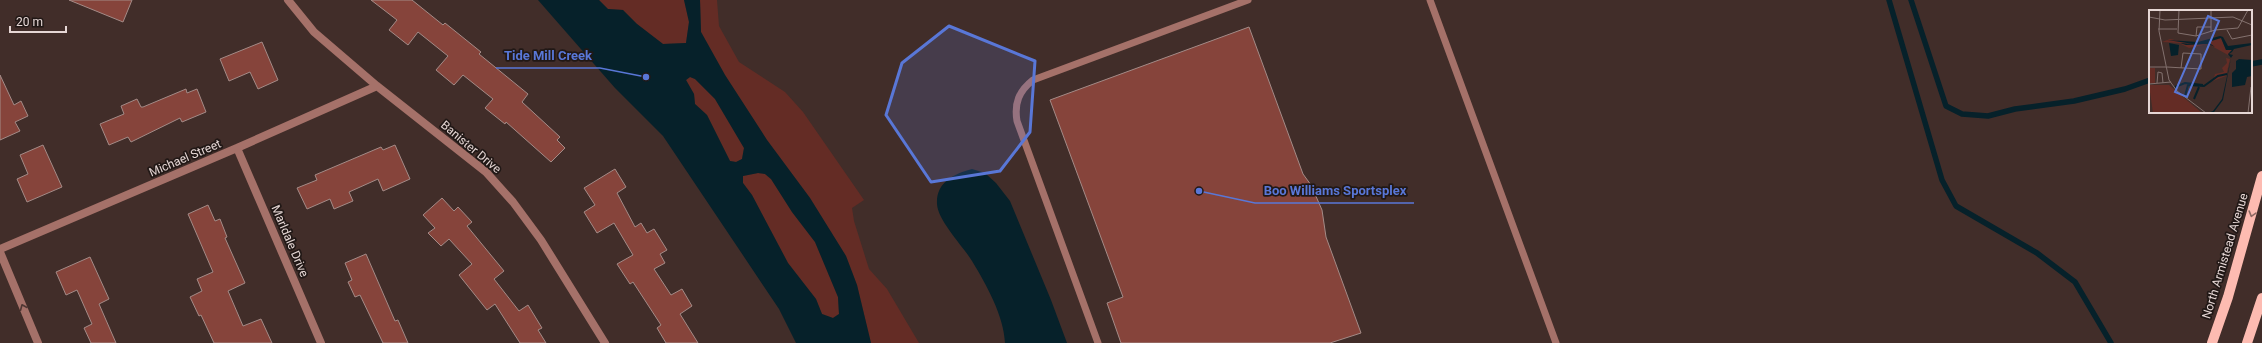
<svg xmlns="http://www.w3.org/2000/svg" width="2262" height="343" font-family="Roboto,sans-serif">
	<rect width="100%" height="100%" fill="#412d29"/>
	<path fill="#642c25" d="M599 0H684L689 22 686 43 663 44 637 24 623 10 608 9Z
		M700 0H717L719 26 739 62 785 92 803 112 864 200 852 208 854 221 869 269 887 289 919 343H871L857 285 846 256 810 198 767 140 725 75 701 32Z
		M690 77 695 79 715 99 744 148 742 159 736 162 730 161 707 115 695 104 694 94 686 80Z
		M758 173 765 174 771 179 792 212 815 242 838 297 839 314 833 318 822 314 816 299 788 263 752 195 743 183V176Z"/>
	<path fill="#06212a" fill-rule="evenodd" d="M538 0H599L608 9 623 10 637 24 663 44 686 43 689 22 684 0H700L701 32 725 75 767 140 810 198 846 256 857 285 871 343H796L779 309 663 136 615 88ZM690 77 695 79 715 99 744 148 742 159 736 162 730 161 707 115 695 104 694 94 686 80ZM758 173 765 174 771 179 792 212 815 242 838 297 839 314 833 318 822 314 816 299 788 263 752 195 743 183V176Z
		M972 169 985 173 996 183 1010 201 1051 300 1067 343H1005C1004 316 986 284 972 261 963 246 938 221 937 204 936 182 954 174 972 169Z"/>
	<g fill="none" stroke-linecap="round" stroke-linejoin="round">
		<path stroke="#06212a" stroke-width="5.5" d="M1889 0 1942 180 1956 206 2037 253 2075 282 2111 343
			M1911 0 1946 106 1962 114 1988 116 2015 109 2074 101 2125 89 2150 80
			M2251 64 2262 62"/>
	</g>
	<path fill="#86443b" stroke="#a48b87" d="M69 0H132L123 22Z
		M371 0H412L443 25 445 23 481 52 479 54 528 94 522 102 560 137 557 140 565 148 551 162 506 122 505 124 485 108 493 99 463 75 454 85 436 70 448 56 418 32 408 45 389 30 397 20Z
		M1249 27 1303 174 1311 185 1322 210 1326 237 1361 333 1330 343H1121L1107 303 1123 297 1050 100Z
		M262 42 278 80 258 89 250 72 229 81 220 59Z
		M0 75 14 105 21 101 28 116 15 122 20 131 0 140Z
		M186 89 187 93 197 89 206 112 182 122 180 118 131 142 128 137 109 145 100 124 124 114 121 106 137 99 141 107H143Z
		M43 145 62 187 27 202 17 179 28 174 20 155Z
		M395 145 410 179 383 191 378 179 349 192 353 201 334 209 330 199 307 209 297 188 317 180 315 175 381 147 383 150Z
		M615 169 626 187 617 193 635 227 641 223 647 233 654 229 667 250 660 254 665 263 654 269 671 295 682 289 692 306 680 314 698 343H666L657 328 661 325 633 282 630 284 617 264 633 255 614 223 597 233 584 212 595 205 584 188Z
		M442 198 454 211 458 207 472 222 467 226 504 271 494 279 519 311 528 305 542 328 538 330 546 343H520L495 304 487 310 459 275 472 264 449 239 441 246 428 233 435 228 423 215Z
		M208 205 215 221 220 219 227 237 225 238 245 283 228 291 243 326 261 319 272 343H214L201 315 199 316 190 297 202 291 197 279 213 272 188 214Z
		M366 254 395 321 398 320 408 343H383L360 295 355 297 348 282 352 280 345 263Z
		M90 257 109 299 99 304 116 343H91L84 328 92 324 77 290 66 295 56 272Z"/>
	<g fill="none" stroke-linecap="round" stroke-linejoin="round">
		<path stroke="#a57169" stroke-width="7" d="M1430 0 1556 343
			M1098 343 1017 121C1014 103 1019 91 1033 80L1248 0"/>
		<path stroke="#a57169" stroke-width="8" d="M288 0 314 32 377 86 486 172 513 202 541 240 605 343
			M237 148 321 343
			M0 249 237 148 377 86
			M0 252 38 343"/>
		<path stroke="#fdbbb1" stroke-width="10" d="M2212 343 2228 297 2262 176
			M2247 343 2262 298"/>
	</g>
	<defs><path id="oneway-chevron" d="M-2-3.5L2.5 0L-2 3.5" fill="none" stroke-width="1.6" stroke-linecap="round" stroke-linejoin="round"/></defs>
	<use stroke="#8f6a64" href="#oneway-chevron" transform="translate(2252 214) rotate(106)"/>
	<use stroke="#4f3733" href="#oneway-chevron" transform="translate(23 307) rotate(-113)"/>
	<path fill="#5977d7" fill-opacity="0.2" stroke="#5977d7" stroke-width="3" stroke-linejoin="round" d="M949 26 1035 61 1030 132 1000 171 931 182 886 115 902 63Z"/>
	<g text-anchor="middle" stroke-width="3.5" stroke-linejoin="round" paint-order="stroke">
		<g font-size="12" fill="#e6d7d5" stroke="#211816">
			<text transform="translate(471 147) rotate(40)" y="4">Banister Drive</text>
			<text transform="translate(185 158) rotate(-23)" y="4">Michael Street</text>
			<text transform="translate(290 241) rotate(67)" y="4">Marldale Drive</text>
			<text transform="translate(2225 256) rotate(-73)" y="4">North Armistead Avenue</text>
		</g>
	</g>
	<g transform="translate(2149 10)">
		<rect width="103" height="103" fill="#412d29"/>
		<path d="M72 28 77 40 83 39 79 45 59 34 40 38 30 33 13 32 21 29 49 35ZM77 48 81 49 77 66 64 71 66 64 75 62 73 58 78 53ZM0 58H6V73H0ZM0 75H20L53 103H4Z" fill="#642c25"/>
		<path d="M71 26 74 27 79 36 103 33V35L85 39 83 42 80 44 84 45 86 42 82 48 74 90 65 102 58 103 64 101 73 89 82 48 79 44 83 40H77L72 28 59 32 66 37 59 34 37 35 31 33 45 34 18 30 49 32ZM20 33 30 35 29 45 22 46ZM90 49 103 50V66L98 67 96 75 83 77V63L87 59V51Z" fill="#06212a"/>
		<path fill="none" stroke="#06212a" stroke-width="2" d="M26 77 36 73 54 75M36 86 39 75 55 76 69 66 78 64M45 89 50 77"/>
		<path fill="none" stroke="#83716e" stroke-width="1" d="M11 0 10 21 20 70 28 81 57 103M30 0 29 23 47 26 66 20 89 18 99 0M62 0V22M0 7 16 10 84 7 103 15M9 19H28M78 20 83 29 103 25M47 26 48 17H62M0 57H17M18 57 52 59V44L34 43 32 58M8 73 9 62 13 63 14 73M0 74 22 72M99 103 102 77"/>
		<path fill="#5977d7" fill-opacity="0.15" stroke="#5977d7" stroke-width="2" d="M59 6 70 11 38 87 26 82Z"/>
		<rect width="103" height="103" fill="none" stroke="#e6d7d5" stroke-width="2"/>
	</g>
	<path fill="none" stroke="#5977d7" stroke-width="1.5" d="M646 77L600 68H496M1199 191L1255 203H1414"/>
	<g fill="#5977d7" stroke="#211816" stroke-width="1.5">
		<circle cx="646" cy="77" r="4"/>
		<circle cx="1199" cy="191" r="4"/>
	</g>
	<g font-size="13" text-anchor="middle" font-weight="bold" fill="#5977d7" stroke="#211816" stroke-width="3.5" stroke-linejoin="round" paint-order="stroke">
		<text x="548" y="60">Tide Mill Creek</text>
		<text x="1335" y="195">Boo Williams Sportsplex</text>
	</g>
	<path d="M10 26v6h56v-6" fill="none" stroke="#e6d7d5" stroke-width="2"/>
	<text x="16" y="26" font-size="12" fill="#e6d7d5" stroke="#211816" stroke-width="3" paint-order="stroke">20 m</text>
</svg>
